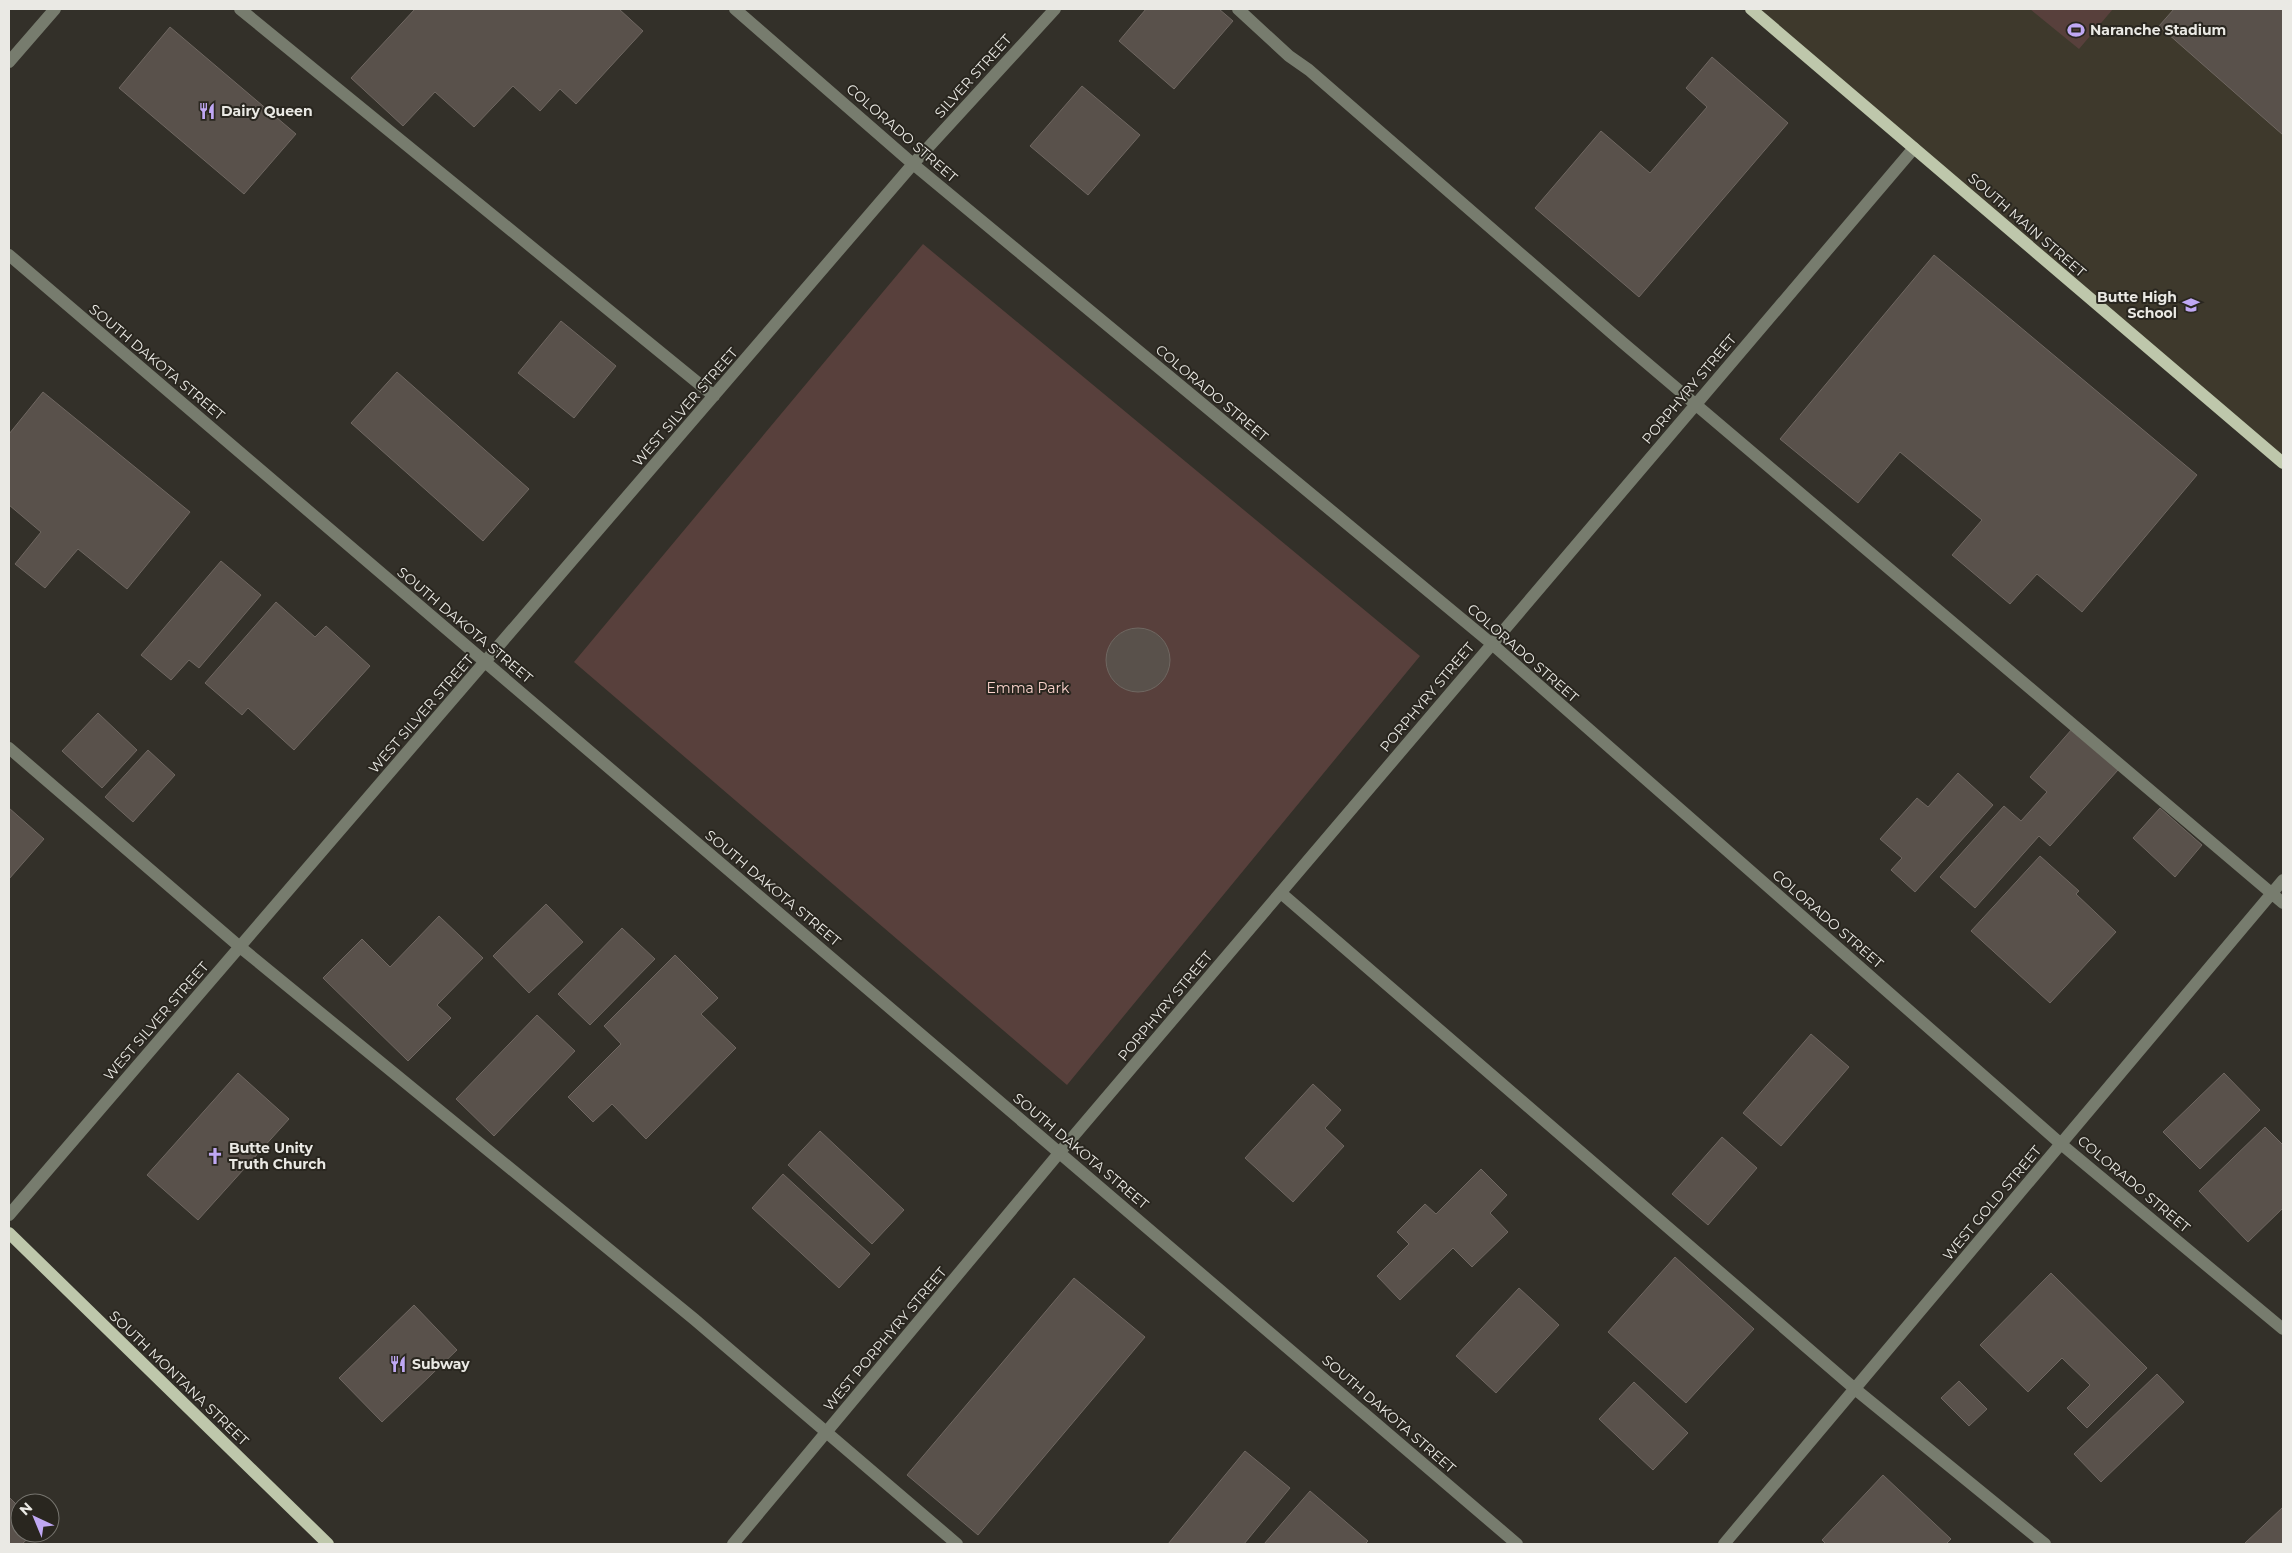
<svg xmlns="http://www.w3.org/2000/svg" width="2292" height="1553" font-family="Montserrat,sans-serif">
	<rect width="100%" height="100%" fill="#333029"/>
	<path fill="#3e392c" d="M1751 9H2283V463Z"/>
	<path fill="#58403c" d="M2030 9H2113L2079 49Z
		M923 244 1420 656 1067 1085 574 662Z"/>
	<path fill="#59514b" stroke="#6f6761" d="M415 9H619L643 31 576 104 560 89 540 111 513 86 474 127 435 92 403 126 351 78Z
		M1146 9H1219L1233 21 1174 89 1119 41Z
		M2174 9H2283V135L2159 26Z
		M170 27 296 134 244 194 119 88Z
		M1712 57 1788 123 1639 297 1535 208 1601 131 1650 173 1707 107 1686 88Z
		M1082 86 1140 135 1088 195 1030 146Z
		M1934 255 2197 475 2082 612 2037 574 2010 604 1952 555 1982 520 1900 452 1858 503 1780 439Z
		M561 321 616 366 574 418 518 373Z
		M397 372 529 489 483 541 351 423Z
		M43 392 190 512 127 589 78 549 45 588 15 564 41 532 9 505V434Z
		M221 561 261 595 199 668 189 660 171 680 141 655Z
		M276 602 315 637 326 626 370 666 294 750 248 708 242 715 205 683Z
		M1106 660a32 32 0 1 1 64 0a32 32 0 1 1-64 0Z
		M98 713 137 750 102 788 62 751Z
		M2072 729 2118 770 2050 846 2039 836 1975 908 1940 877 2004 806 2021 821 2047 792 2030 777Z
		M148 750 175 775 133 822 105 797Z
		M1958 773 1993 805 1915 892 1891 870 1902 858 1880 839 1917 798 1928 807Z
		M9 808 44 839 9 879Z
		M2160 808 2202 845 2175 877 2133 838Z
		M2040 856 2079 891 2076 894 2116 932 2050 1003 1971 931Z
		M546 904 583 942 529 993 493 956Z
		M439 916 483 958 437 1005 451 1018 408 1061 323 978 362 939 390 967Z
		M622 928 655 959 590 1025 558 994Z
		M675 955 718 998 701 1014 736 1048 646 1139 612 1104 593 1122 568 1097 621 1044 604 1026Z
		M537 1015 575 1051 494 1136 456 1099Z
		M1811 1034 1849 1067 1781 1146 1743 1113Z
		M238 1073 289 1119 198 1220 147 1175Z
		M2224 1073 2260 1110 2200 1169 2163 1132Z
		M1313 1084 1341 1110 1325 1128 1344 1146 1293 1202 1245 1158Z
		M2265 1127 2283 1145V1208L2248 1242 2199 1191Z
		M820 1131 904 1210 872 1244 788 1165Z
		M1722 1137 1757 1168 1708 1225 1672 1194Z
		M1481 1169 1507 1195 1490 1213 1508 1232 1472 1267 1453 1248 1400 1300 1377 1276 1409 1244 1397 1232 1425 1204 1436 1214Z
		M783 1174 870 1254 839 1288 752 1208Z
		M1675 1257 1754 1329 1686 1403 1608 1332Z
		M2051 1273 2147 1368 2087 1428 2067 1408 2090 1385 2062 1358 2028 1392 1980 1345Z
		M1074 1278 1145 1337 978 1535 907 1475Z
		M1519 1288 1559 1325 1496 1393 1456 1356Z
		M414 1305 457 1350 382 1422 339 1378Z
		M2157 1374 2184 1402 2101 1482 2074 1454Z
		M1959 1381 1987 1409 1969 1426 1941 1398Z
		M1634 1382 1688 1433 1653 1470 1599 1419Z
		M1245 1451 1290 1488 1244 1544H1168Z
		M1883 1475 1951 1539 1946 1544H1826L1822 1540Z
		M1310 1491 1368 1541 1365 1544H1264Z
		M9 1497 20 1508V1533H34L22 1544H9Z
		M2283 1507V1544H2244Z"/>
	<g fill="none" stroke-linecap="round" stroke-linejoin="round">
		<path stroke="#777c6e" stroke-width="12" d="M240 9 714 396
			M735 9 913 164 1492 644 2061 1144 2283 1329
			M1238 9 1289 56 1309 70 1622 342 2283 903
			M9 62 55 9
			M9 255 1517 1544
			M9 748 240 947 694 1319 957 1544
			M1281 893 1855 1389 2045 1544
			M9 1215 913 164 1055 9
			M733 1544 1060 1152 1914 148
			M1724 1544 2283 880"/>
		<path stroke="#bec7ab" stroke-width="12" d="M1751 9 2283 463
			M9 1233 328 1544"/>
	</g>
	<defs>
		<g id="stadium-bare" transform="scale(1.35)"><path d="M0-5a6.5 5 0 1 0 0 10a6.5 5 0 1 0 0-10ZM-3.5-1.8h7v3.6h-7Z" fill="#c0a8f4" stroke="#29261f" stroke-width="2.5" paint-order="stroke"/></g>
		<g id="restaurant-bare" transform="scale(1.35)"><path d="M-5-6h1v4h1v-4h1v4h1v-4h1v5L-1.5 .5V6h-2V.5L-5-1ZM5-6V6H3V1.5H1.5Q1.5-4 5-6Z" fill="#c0a8f4" stroke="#29261f" stroke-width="2.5" paint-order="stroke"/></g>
		<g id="school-bare" transform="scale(1.35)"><path d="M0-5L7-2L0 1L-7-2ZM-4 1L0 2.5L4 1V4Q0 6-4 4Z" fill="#c0a8f4" stroke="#29261f" stroke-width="2.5" paint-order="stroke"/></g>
		<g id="church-bare" transform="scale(1.35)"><path d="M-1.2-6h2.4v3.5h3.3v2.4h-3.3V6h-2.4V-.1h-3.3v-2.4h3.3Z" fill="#c0a8f4" stroke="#29261f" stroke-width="2.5" paint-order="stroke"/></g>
	</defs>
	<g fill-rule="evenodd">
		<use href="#stadium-bare" x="2076" y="30"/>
		<use href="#restaurant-bare" x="207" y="111"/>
		<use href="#school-bare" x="2191" y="305"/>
		<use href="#church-bare" x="215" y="1156"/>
		<use href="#restaurant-bare" x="398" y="1364"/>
	</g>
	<g text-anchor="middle" stroke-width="4" stroke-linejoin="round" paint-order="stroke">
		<g font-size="14" font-weight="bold" fill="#eae9e4" stroke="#29261f" text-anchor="start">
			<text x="2090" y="35">Naranche Stadium</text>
			<text x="221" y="116">Dairy Queen</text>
			<text x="2177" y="302" text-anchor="end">Butte High<tspan x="2177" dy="16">School</tspan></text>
			<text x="229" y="1153">Butte Unity<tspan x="229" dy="16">Truth Church</tspan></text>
			<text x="412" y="1369">Subway</text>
		</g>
		<g font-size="14" fill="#eae9e4" stroke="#29261f">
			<text transform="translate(973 76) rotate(-48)" y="5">SILVER STREET</text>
			<text transform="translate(902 133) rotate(41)" y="5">COLORADO STREET</text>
			<text transform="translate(2027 225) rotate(41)" y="5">SOUTH MAIN STREET</text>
			<text transform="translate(157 362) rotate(40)" y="5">SOUTH DAKOTA STREET</text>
			<text transform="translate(1689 389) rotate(-50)" y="5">PORPHYRY STREET</text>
			<text transform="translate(1212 393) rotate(40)" y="5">COLORADO STREET</text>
			<text transform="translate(685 407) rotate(-49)" y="5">WEST SILVER STREET</text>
			<text transform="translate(465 625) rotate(40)" y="5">SOUTH DAKOTA STREET</text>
			<text transform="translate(1523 653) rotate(41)" y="5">COLORADO STREET</text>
			<text transform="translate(1427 697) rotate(-50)" y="5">PORPHYRY STREET</text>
			<text transform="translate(421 714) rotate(-49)" y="5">WEST SILVER STREET</text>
			<text transform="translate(773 888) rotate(40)" y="5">SOUTH DAKOTA STREET</text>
			<text transform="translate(1828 919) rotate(41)" y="5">COLORADO STREET</text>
			<text transform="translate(1165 1006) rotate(-50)" y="5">PORPHYRY STREET</text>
			<text transform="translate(156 1021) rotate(-49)" y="5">WEST SILVER STREET</text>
			<text transform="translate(1081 1151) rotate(40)" y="5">SOUTH DAKOTA STREET</text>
			<text transform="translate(2134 1184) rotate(40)" y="5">COLORADO STREET</text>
			<text transform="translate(1992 1203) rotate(-50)" y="5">WEST GOLD STREET</text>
			<text transform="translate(885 1339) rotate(-50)" y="5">WEST PORPHYRY STREET</text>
			<text transform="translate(179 1378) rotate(44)" y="5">SOUTH MONTANA STREET</text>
			<text transform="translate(1389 1414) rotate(41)" y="5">SOUTH DAKOTA STREET</text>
		</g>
		<g font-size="14" fill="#fbd3cc" stroke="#29261f">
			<text x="1028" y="693">Emma Park</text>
		</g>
	</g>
	<rect width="2292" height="1553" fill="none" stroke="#eae9e4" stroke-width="20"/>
	<g transform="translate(35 1518) rotate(316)"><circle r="24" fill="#29261f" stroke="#76746e"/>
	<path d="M0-4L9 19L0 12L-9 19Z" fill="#c0a8f4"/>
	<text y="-8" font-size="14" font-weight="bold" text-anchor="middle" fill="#eae9e4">N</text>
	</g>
</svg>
